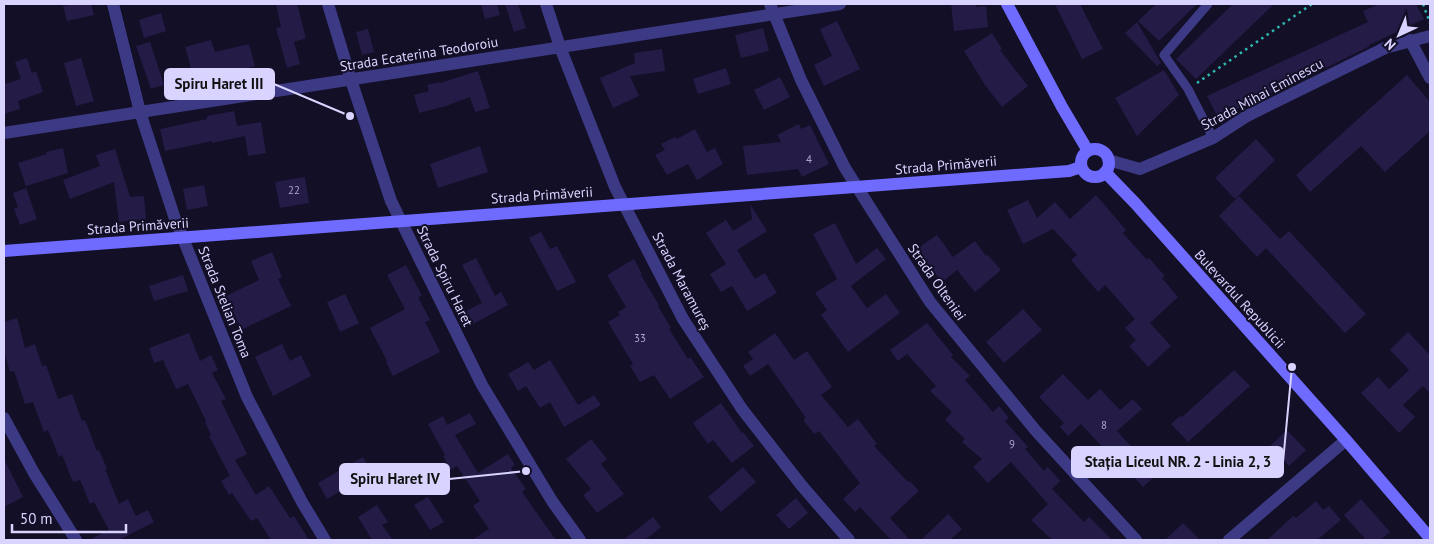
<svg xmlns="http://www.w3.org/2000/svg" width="1434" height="544" font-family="'PT Sans',sans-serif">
	<rect width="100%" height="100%" fill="#130f26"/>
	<path fill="#241b47" d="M73 4H91L94 15 67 21 63 6Z
		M276 4H297L306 38 294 42 300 64 287 68 276 28 281 27Z
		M481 4H497L500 15 485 19Z
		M505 4H518L526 28 514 32Z
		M951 4H975L976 7 986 6 988 27 954 31Z
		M1055 4H1080L1103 49 1082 59Z
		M1156 4H1197L1159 41 1138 21Z
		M1233 4H1274L1196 79 1176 59Z
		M1379 4H1416L1424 19 1369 45 1370 46 1330 66 1218 118 1207 96 1368 22 1363 11Z
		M161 13 166 31 144 38 139 20Z
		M837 21 860 69 824 86 814 65 832 56 820 29Z
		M1137 22 1161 63 1157 66 1125 33Z
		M763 28 769 51 741 58 735 35Z
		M368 29 374 52 362 55 356 32Z
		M992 33 1002 49 1000 50 1028 86 1002 107 985 85 964 51Z
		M211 40 215 52 249 44 255 66 195 82 185 47Z
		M150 42 164 85 151 89 136 46Z
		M662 49 665 71 630 76 639 96 613 108 600 78 635 63 634 53Z
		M27 58 32 73 36 71 43 92 18 101 20 109 4 114V84L21 79 15 62Z
		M81 58 94 101 76 106 64 63Z
		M726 68 731 84 698 94 693 79Z
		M1164 70 1179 95 1137 136 1115 98Z
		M478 71 490 108 475 112 470 97 446 106 419 113 414 95 429 91 427 85 439 82 440 83Z
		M1407 75 1430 102V131L1385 172 1361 146 1310 192 1296 175Z
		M780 77 790 97 764 110 754 90Z
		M234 111 237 126 261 122 266 153 248 156 245 136 212 143V141L165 151 160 129 207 119V116Z
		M799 124 801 129 810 125 829 164 802 177 798 169 747 175 743 146 781 142 777 135Z
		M695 129 707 152 715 148 723 164 697 180 688 164 667 175 655 155 665 150 661 144 675 137 677 139Z
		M1256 139 1275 160 1235 199 1215 178Z
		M480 146 488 172 438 188 430 164Z
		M63 148 68 173 26 186 18 163 47 154 46 152Z
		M115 149 130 197 144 196 146 219 119 222 114 182 70 199 63 180 100 166 96 155Z
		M305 177 309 203 280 208 275 182Z
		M204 185 208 206 187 210 183 189Z
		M26 188 37 219 20 225 14 209 18 207 13 193Z
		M1096 195 1126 230 1123 233 1147 260 1149 258 1165 276 1162 278 1178 297 1150 323 1171 346 1148 367 1129 346 1136 340 1125 328 1135 319 1105 285 1098 292 1071 260 1077 255 1053 229 1023 244 1007 210 1028 200 1037 218 1055 202 1070 219Z
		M1239 196 1280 239 1289 231 1366 314 1345 333 1266 248 1257 257 1219 216Z
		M750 204 767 231 737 250 755 279 765 273 777 293 747 311 732 286 721 292 710 274 726 264 706 233 726 220 733 231 752 219Z
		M835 223 856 264 877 248 886 259 851 286 867 308 886 294 900 313 848 352 821 315 827 310 815 293 837 279 813 234Z
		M541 232 550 249 557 246 576 282 557 291 529 238Z
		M937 235 953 257 975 241 986 256 988 255 1001 270 975 292 957 270 942 282 924 259 922 260 915 250Z
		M272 252 282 277 278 279 291 306 241 330 226 296 259 280 251 261Z
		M476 258 495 296 501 292 508 305 473 324 466 311 482 303 462 265Z
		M634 259 642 274 641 275 659 305 658 306 671 328 669 329 688 359 690 357 704 377 670 399 654 375 640 382 630 366 633 364 608 322 620 315 618 312 626 307 607 275Z
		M406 265 422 296 418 297 430 320 425 322 440 352 393 376 386 362 387 361 370 328 405 309 387 275Z
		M183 275 188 291 154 301 149 286Z
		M345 294 359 323 340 332 327 302Z
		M1023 309 1042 330 1004 363 986 342Z
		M17 318 25 348 35 344 42 366 46 365 58 399 72 394 82 421 85 420 97 451 99 450 107 469H105L119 504 128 499 136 516 148 510 154 522 119 540H89L109 530 94 502 90 504 80 480 73 482 62 455 59 457 48 430 44 432 33 402 25 404 14 371 10 372 4 351V322Z
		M927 323 953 355 951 357 970 376 965 380 993 412 999 406 1009 418 1005 421 1028 447 1025 449 1044 471 1048 467 1060 481 1052 489 1084 522 1089 517 1112 540H1052L1031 520 1048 504 1011 462 988 483 973 467 982 459 962 442 965 439 945 420 952 412 930 391 936 386 907 354 898 361 890 350Z
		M1408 332 1430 355V393L1423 386 1403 405 1415 417 1399 433 1361 393 1378 377 1389 389 1409 370 1390 350Z
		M189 333 200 361 211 355 218 370 212 373 226 399 221 401 247 454 235 460 256 495 269 486 290 518 294 516 309 540H271L257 518 251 521 232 493 229 495 221 481 230 476 209 436 211 435 205 422 206 421 188 384 176 389 163 360 154 363 149 348Z
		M775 333 794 360 807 351 832 387 821 395 848 427 858 419 877 444 874 446 908 482 910 481 919 491 890 518 910 540H891L860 507 855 512 843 499 860 483 819 431 814 434 803 420 806 418 768 364 750 376 743 366 753 359 748 352Z
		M282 344 290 361 301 355 311 376 273 396 255 357Z
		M550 360 578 405 594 395 601 405 564 427 550 402 540 408 526 386 518 391 508 374 528 362 534 370Z
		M1234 370 1250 386 1188 442 1171 424 1180 416 1182 417Z
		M1063 374 1088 400 1100 389 1120 410 1133 399 1142 409 1117 431 1142 458 1151 450 1166 466 1143 487 1122 464 1108 477 1100 469 1105 464 1099 459 1107 452 1081 424 1068 436 1060 427 1064 423 1039 397Z
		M721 403 742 433 743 432 754 446 732 463 713 440 708 444 693 423Z
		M470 413 476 424 455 435 478 473 508 454 515 465 511 468 526 489 522 492 556 540H472L489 529 473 506 480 501 457 466 451 470 443 456 445 455 428 424 443 416 447 425Z
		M1287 430 1306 450 1289 466 1270 446Z
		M591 439 607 459 601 464 624 494 597 513 583 495 591 489 566 459Z
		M363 457 372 473 327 499 318 483Z
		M4 459 23 497 4 507Z
		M743 467 756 482 721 512 708 497Z
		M428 497 444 522 430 530 414 505Z
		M796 498 808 513 789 529 776 515Z
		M1361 499 1390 532 1380 540H1366L1344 515Z
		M1316 501 1323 510 1329 506 1341 520 1317 540H1267L1293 516 1296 518Z
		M377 505 388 522 382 525 393 540H372L358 517Z
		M948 514 962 529 950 540H921Z
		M653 517 661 527 645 540H623Z
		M1183 523 1200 540H1165Z"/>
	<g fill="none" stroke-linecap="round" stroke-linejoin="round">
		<path stroke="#2fb8b0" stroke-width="2.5" stroke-dasharray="2.5 4" stroke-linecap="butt" d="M1423 4 1430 23
			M1197 83 1312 4"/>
		<path stroke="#3d3a85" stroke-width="9" d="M1208 4 1164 55 1188 89 1213 138"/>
		<path stroke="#3d3a85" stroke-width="12" d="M113 4 140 112 174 216 247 397 302 502 325 540
			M328 4 351 80 391 201 482 385 552 501 580 540
			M546 4 560 47 615 187 683 319 742 409 802 486 849 540
			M770 4 801 80 845 168 930 302 1036 431 1136 540
			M1410 40 1430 78
			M4 133 840 4
			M1108 160 1140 169 1213 138 1247 116 1385 48 1430 36
			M4 418 34 473 76 540
			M1229 540 1346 440"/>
		<path stroke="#6f6bff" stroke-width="12" d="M1007 4 1062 107 1088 151
			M1081 163a14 14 0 1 1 28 0a14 14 0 1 1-28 0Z
			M1105 172 1135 203 1346 440 1430 538
			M4 251 1069 171 1081 167"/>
	</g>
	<g text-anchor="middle" stroke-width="4" stroke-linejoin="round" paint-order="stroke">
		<g font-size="11" fill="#aca6d1">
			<text x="809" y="163">4</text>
			<text x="294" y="194">22</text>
			<text x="640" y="342">33</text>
			<text x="1104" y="429">8</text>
			<text x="1012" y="448">9</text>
		</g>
		<g font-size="14" fill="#d9d4ff" stroke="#130f26">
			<text transform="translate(419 54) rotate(-9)" y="5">Strada Ecaterina Teodoroiu</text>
			<text transform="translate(1262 94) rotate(-28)" y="5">Strada Mihai Eminescu</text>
			<text transform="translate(946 165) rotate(-5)" y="5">Strada Primăverii</text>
			<text transform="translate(542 195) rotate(-4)" y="5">Strada Primăverii</text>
			<text transform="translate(138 226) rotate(-4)" y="5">Strada Primăverii</text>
			<text transform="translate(445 276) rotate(64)" y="5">Strada Spiru Haret</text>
			<text transform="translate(682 281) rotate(62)" y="5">Strada Maramureș</text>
			<text transform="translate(937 282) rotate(55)" y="5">Strada Olteniei</text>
			<text transform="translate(1240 299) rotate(48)" y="5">Bulevardul Republicii</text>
			<text transform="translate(225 302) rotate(68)" y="5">Strada Stelian Toma</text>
		</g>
	</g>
	<path fill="none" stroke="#d9d4ff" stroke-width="2" d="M350 116L274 84M1292 367L1283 462M526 471L449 479"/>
	<g fill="#d9d4ff" stroke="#130f26" stroke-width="2">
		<circle cx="350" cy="116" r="5"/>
		<circle cx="1292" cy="367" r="5"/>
		<circle cx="526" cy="471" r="5"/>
	</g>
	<g fill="#d9d4ff" stroke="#d9d4ff" stroke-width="2">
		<rect x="165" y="69" width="109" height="30" rx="5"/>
		<rect x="1072" y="447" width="211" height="30" rx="5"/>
		<rect x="340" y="464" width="109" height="30" rx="5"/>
	</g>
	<g font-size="15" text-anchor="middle" font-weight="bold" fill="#111">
		<text x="219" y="89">Spiru Haret III</text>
		<text x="1178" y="467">Stația Liceul NR. 2 - Linia 2, 3</text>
		<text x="395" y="484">Spiru Haret IV</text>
	</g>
	<rect width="1434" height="544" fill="none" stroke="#d9d4ff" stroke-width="10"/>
	<g transform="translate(1399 35) rotate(224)" stroke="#130f26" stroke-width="4" paint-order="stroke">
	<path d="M0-4L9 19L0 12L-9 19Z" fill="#d9d4ff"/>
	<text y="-8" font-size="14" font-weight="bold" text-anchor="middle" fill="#d9d4ff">N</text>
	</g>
	<path d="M12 524v8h114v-8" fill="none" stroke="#d9d4ff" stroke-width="2.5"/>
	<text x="20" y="524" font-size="15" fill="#d9d4ff" stroke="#130f26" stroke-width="4" paint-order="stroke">50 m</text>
</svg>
